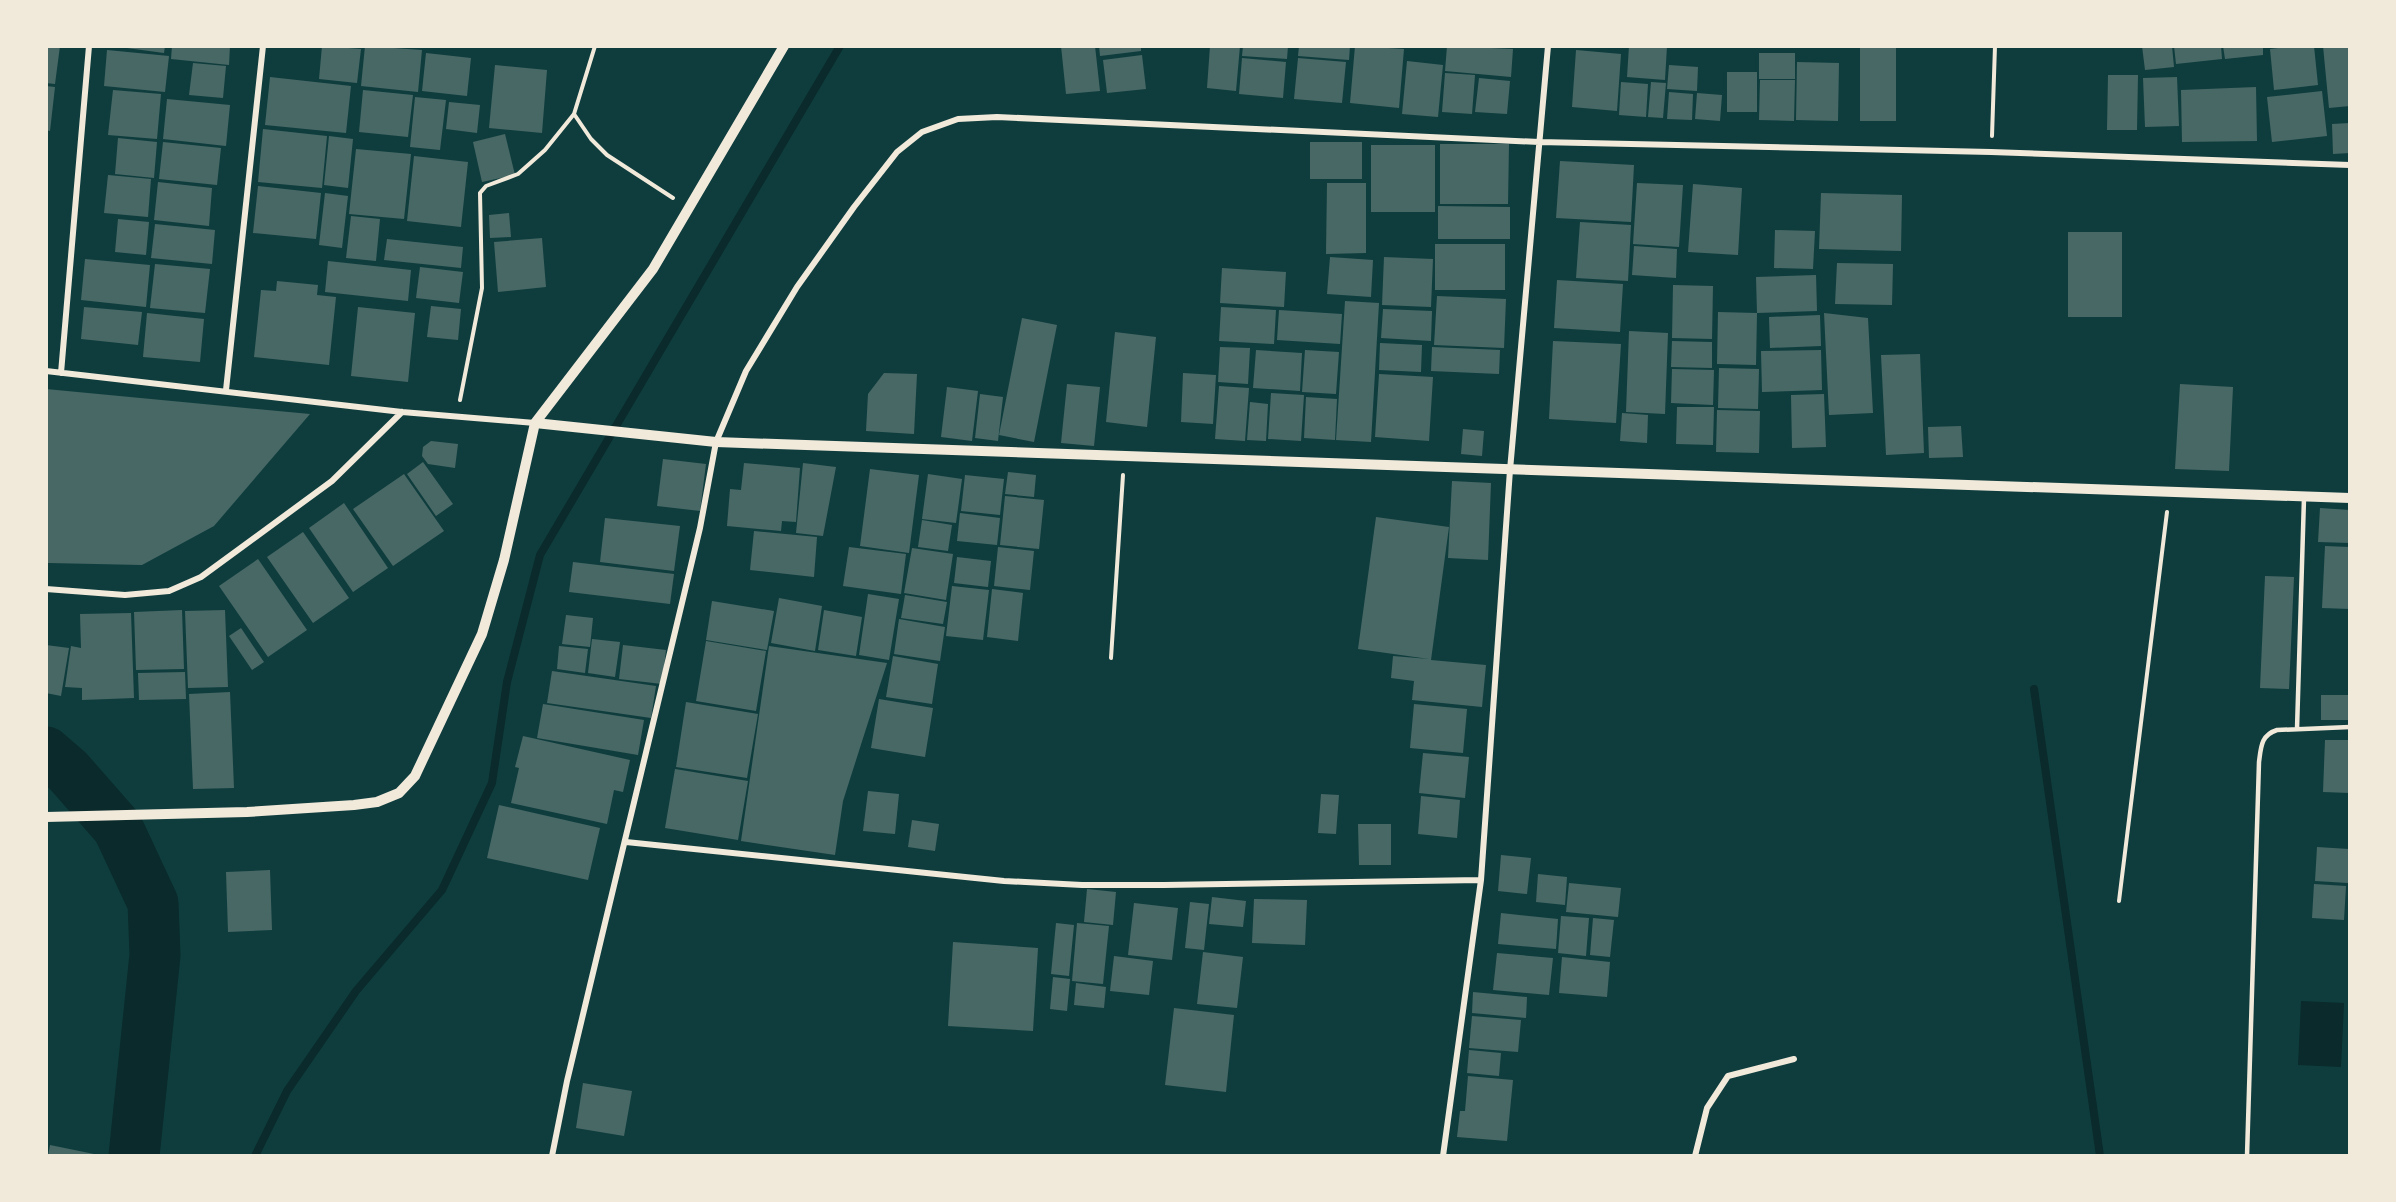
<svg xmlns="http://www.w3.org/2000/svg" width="2396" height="1202" font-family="'Noto Sans',sans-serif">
	<rect width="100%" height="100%" fill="#0f3d3e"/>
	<path fill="#0a2a2b" d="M2301 1001 2344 1003 2341 1067 2298 1065Z"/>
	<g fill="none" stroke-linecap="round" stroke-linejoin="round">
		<path stroke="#0a2a2b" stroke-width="8" d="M2034 689 2100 1156
			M255 1156 287 1091 356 991 442 890 492 783 507 682 540 555 840 46"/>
		<path stroke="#0a2a2b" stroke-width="51" d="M46 752 68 771 118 828 153 903 155 955 134 1156"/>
	</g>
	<path fill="#486865" d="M46 46H60L55 84 46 83Z
		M112 46H165L164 53Z
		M172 46H230L229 65 171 59Z
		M322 46 361 49 357 83 319 79Z
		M365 46 422 50 418 92 361 86Z
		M1061 46H1095L1100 91 1066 94Z
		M1099 46H1141V51L1100 56Z
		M1210 46H1240L1236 91 1207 88Z
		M1243 46H1288L1287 59 1242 56Z
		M1299 46H1350L1349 60 1298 56Z
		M1355 46 1404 49 1399 108 1350 103Z
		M1447 46 1513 49 1511 77 1445 71Z
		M1629 46H1667L1665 80 1627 77Z
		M1860 46H1896V121H1860Z
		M2142 46H2172L2174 67 2145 70Z
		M2174 46H2221L2222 59 2176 64Z
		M2223 46H2263V55L2225 59Z
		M2294 46H2314L2318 85 2274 90 2270 49Z
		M2323 46H2350V106L2329 108Z
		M107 50 169 56 165 92 104 86Z
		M1576 50 1621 54 1617 111 1572 107Z
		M426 53 471 58 467 96 422 91Z
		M1759 53H1795V79H1759Z
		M1142 55 1146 89 1107 93 1103 60Z
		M1242 58 1286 62 1283 98 1239 94Z
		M1298 58 1346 62 1342 103 1294 99Z
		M1407 61 1443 65 1438 117 1402 114Z
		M1797 62 1839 63 1838 121 1796 120Z
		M193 63 226 66 223 98 189 95Z
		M495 65 547 70 542 133 489 128Z
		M1669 65 1698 67 1697 91 1667 89Z
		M1727 72H1757V112H1727Z
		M1445 73 1475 75 1472 114 1442 112Z
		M2108 75H2138L2137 130H2107Z
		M270 77 351 86 346 133 265 125Z
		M2177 77 2179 126 2145 127 2143 78Z
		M1479 78 1510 81 1507 114 1475 112Z
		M1760 80H1795L1794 121 1759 120Z
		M1621 82 1648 84 1646 117 1619 115Z
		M1651 82 1666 83 1663 118 1648 117Z
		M46 86 55 87 50 131 46 130Z
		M2256 87 2257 141 2182 142 2181 90Z
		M113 90 161 94 157 139 108 135Z
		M363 90 413 95 408 137 359 132Z
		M2322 91 2327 136 2272 142 2267 97Z
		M1669 92 1693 94 1692 120 1667 119Z
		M1697 93 1722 95 1720 121 1695 119Z
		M415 97 446 100 440 150 410 147Z
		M167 99 230 105 226 146 163 139Z
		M449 102 480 105 477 133 446 129Z
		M2350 123V153L2333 154 2332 124Z
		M263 129 327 136 322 188 258 182Z
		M505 134 515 175 482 182 473 142Z
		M329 136 353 139 348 188 324 185Z
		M118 138 157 142 154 178 115 174Z
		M163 142 221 148 217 185 159 179Z
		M1310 142H1362V179H1310Z
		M1440 144H1509L1508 204H1440Z
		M1371 145H1435V212H1371Z
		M356 149 411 154 404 219 349 214Z
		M414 156 468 162 461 227 407 221Z
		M1560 161 1634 165 1631 222 1556 218Z
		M108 175 151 179 148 217 104 213Z
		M158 182 212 188 209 226 154 220Z
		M1327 183H1366V253L1326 254Z
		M1637 183 1683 185 1679 247 1633 244Z
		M1693 184 1742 188 1738 255 1688 252Z
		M258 186 321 193 316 239 253 233Z
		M325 193 348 196 342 248 319 245Z
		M1821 193 1902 195 1901 251 1819 249Z
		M1438 206 1510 207V239H1438Z
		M509 213 511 237 490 238 489 215Z
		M351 216 380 219 376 261 346 258Z
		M118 219 149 222 146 255 115 252Z
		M1580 222 1631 225 1628 281 1576 278Z
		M155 224 215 230 212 264 151 258Z
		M1775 230 1815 231 1813 269 1774 268Z
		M2068 232H2122V317H2068Z
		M542 238 546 287 498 292 494 242Z
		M387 239 463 247 461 268 384 260Z
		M1435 244H1505V290H1435Z
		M1634 246 1677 249 1676 278 1632 275Z
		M1330 257 1373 260 1371 297 1327 294Z
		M1384 257 1433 259 1431 307 1382 305Z
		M85 259 150 265 146 307 81 300Z
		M328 261 411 270 408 301 325 292Z
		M1837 263 1893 264 1892 305 1835 304Z
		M155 264 210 269 205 313 150 308Z
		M420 267 463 272 459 303 416 298Z
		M1222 268 1286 272 1284 307 1220 303Z
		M1816 275 1817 311 1757 313 1756 277Z
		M1557 280 1623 284 1620 332 1554 328Z
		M277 281 318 285 317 295 336 297 329 365 254 357 261 290 276 291Z
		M1673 285 1713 286 1712 339 1672 338Z
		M1437 296 1506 299 1504 348 1434 345Z
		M1345 301 1379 303 1371 442 1336 440Z
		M431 306 461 309 458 340 427 337Z
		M84 307 142 312 138 345 81 339Z
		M358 307 415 313 408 382 351 376Z
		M1221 307 1276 310 1274 344 1219 341Z
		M1383 309 1432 311 1431 341 1381 338Z
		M1279 310 1342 314 1340 344 1277 340Z
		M1718 312 1757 313 1756 365 1717 364Z
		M147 313 204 319 200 362 143 357Z
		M1824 313 1868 318 1873 413 1829 415Z
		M1820 315 1821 346 1770 348 1769 317Z
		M1022 318 1057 325 1034 442 999 435Z
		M1629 331 1668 333 1665 414 1626 412Z
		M1115 332 1156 337 1147 427 1106 422Z
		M1553 341 1621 344 1616 423 1549 419Z
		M1672 341 1712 342V368L1671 367Z
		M1380 343 1422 345 1421 372 1379 370Z
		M1220 347 1250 348 1248 384 1218 382Z
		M1432 347 1500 350 1499 374 1431 371Z
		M1256 350 1302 353 1300 391 1253 388Z
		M1305 350 1339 352 1336 394 1302 392Z
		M1821 350 1822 390 1762 392 1761 351Z
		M1920 354 1924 453 1886 455 1881 355Z
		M1719 368 1759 369 1758 409 1718 408Z
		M1672 369 1714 370 1713 405 1671 403Z
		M884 373 917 374 914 434 866 431 868 394Z
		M1183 373 1216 375 1213 424 1181 422Z
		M1379 374 1433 377 1429 441 1375 437Z
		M1067 384 1100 387 1094 446 1061 443Z
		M2180 384 2233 387 2229 471 2175 469Z
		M1219 386 1249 388 1245 441 1215 439Z
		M947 387 978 391 972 441 941 437Z
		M46 389 310 414 214 526 142 565 49 563H46Z
		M1271 393 1304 395 1301 441 1268 439Z
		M980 394 1003 397 998 441 975 438Z
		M1824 394 1826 447 1792 448 1791 395Z
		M1306 397 1337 399 1335 440 1304 438Z
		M1250 402 1268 404 1266 441 1247 440Z
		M1677 407H1714L1713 445 1676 444Z
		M1717 410 1760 411 1759 453 1716 452Z
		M1622 413 1648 415 1647 443 1620 441Z
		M1961 426 1963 457 1929 458 1928 427Z
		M1463 429 1484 431 1482 456 1461 454Z
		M431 441 458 444 455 468 428 464 422 456 423 447Z
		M663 459 706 464 700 511 657 506Z
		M423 462 453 504 436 516 407 474Z
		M744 463 800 468 796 522 782 521 781 531 727 526 730 489 741 490Z
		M803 463 836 467 823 536 796 533Z
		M870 469 919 475 909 553 860 546Z
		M1008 472 1036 475 1034 497 1005 494Z
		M404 474 444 531 393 566 353 509Z
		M928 474 962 479 956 523 922 519Z
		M965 475 1004 479 1000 515 961 511Z
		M1452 481 1491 483 1488 560 1448 558Z
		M1005 496 1044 500 1039 549 1000 545Z
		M344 503 388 568 353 592 309 528Z
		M2320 508 2350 510V543L2318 542Z
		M960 513 1000 518 997 545 957 541Z
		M1376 517 1449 527 1431 660 1486 665 1482 707 1412 700 1414 681 1391 678 1393 656 1429 659 1358 649Z
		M605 518 680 526 674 571 600 562Z
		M922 520 952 525 948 551 918 547Z
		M754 531 817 537 814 577 750 570Z
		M303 532 349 598 313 623 267 557Z
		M2325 546 2350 547V609L2322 608Z
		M849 547 906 554 901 594 843 586Z
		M998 547 1034 551 1030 590 994 586Z
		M912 548 953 554 946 600 904 593Z
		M957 557 991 561 988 587 954 583Z
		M258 559 307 630 268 657 219 586Z
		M573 562 674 574 670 604 569 592Z
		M2265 576 2294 577 2289 689 2260 688Z
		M952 586 989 590 983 640 946 636Z
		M992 589 1023 593 1018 641 987 637Z
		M868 594 899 599 889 660 859 655Z
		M905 595 947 602 943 624 901 618Z
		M779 598 822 606 815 651 771 643Z
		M712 601 774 611 767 650 706 640Z
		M182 610 184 669 136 670 134 612Z
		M225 610 228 687 188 688 185 611Z
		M824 610 862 617 856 656 818 650Z
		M131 613 134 698 82 700V688L65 687 71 646 81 648 80 614Z
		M566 615 593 618 590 647 562 644Z
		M899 619 945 627 940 661 894 654Z
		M241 628 264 662 252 670 229 636Z
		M592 639 620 642 615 677 588 673Z
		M706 641 766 651 756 711 696 701Z
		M46 645 69 648 61 696 46 693Z
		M623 645 666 650 662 684 619 679Z
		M559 646 588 649 585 673 557 669Z
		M769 646 887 663 843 801 835 855 741 841Z
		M893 656 938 664 932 704 886 697Z
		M552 671 656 686 651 718 547 703Z
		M185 672 186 699 139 700 138 673Z
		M230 692 234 788 193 789 189 694Z
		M2321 695H2350V720H2321Z
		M879 699 933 708 925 757 871 748Z
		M686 702 758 714 747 778 676 767Z
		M543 704 644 720 638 755 537 738Z
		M1414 704 1467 709 1463 753 1410 748Z
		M523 736 630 760 623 792 614 790 607 824 511 803 519 768 515 767Z
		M2325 740H2350V793L2323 792Z
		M1423 753 1469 757 1465 798 1419 793Z
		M675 769 748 781 738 840 665 828Z
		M868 791 899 794 895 834 863 831Z
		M1321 794 1339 795 1336 834 1318 833Z
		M1421 796 1460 800 1457 838 1418 834Z
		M499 805 600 828 588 880 487 858Z
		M912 820 939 824 935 851 908 847Z
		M1358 824H1391V865H1359Z
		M2317 847 2349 849 2348 883 2315 881Z
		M1501 855 1531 858 1527 894 1498 891Z
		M270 870 272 930 228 932 226 872Z
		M1538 874 1567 877 1565 905 1536 902Z
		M1569 883 1621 888 1618 917 1566 912Z
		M2314 884 2346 886 2344 920 2312 918Z
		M1087 889 1116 892 1113 925 1084 922Z
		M1212 897 1246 901 1243 927 1209 924Z
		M1254 899 1307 900 1305 945 1252 943Z
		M1190 902 1209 904 1204 950 1185 948Z
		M1134 903 1178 908 1172 960 1128 955Z
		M1501 913 1558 919 1556 949 1498 944Z
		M1561 916 1589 918 1586 956 1558 953Z
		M1593 918 1614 920 1610 957 1590 955Z
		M1056 923 1074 925 1069 976 1051 974Z
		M1077 923 1109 926 1103 984 1072 981Z
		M953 942 1038 948 1033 1031 948 1026Z
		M1203 952 1243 957 1237 1008 1197 1004Z
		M1497 953 1553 958 1549 995 1493 990Z
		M1114 956 1153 961 1149 995 1110 991Z
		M1562 957 1610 962 1607 997 1559 993Z
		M1053 977 1070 979 1067 1011 1050 1009Z
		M1076 983 1106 987 1104 1008 1074 1005Z
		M1473 992 1527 997 1526 1018 1472 1013Z
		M1174 1008 1234 1015 1226 1092 1165 1085Z
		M1472 1016 1521 1020 1518 1052 1469 1048Z
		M1469 1050 1501 1053 1499 1076 1467 1073Z
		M1468 1076 1513 1080 1507 1141 1457 1137 1460 1111H1465Z
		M583 1083 632 1091 624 1136 576 1128Z
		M50 1145 94 1154V1156H48Z"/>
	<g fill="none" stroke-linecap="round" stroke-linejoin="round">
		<path stroke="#f1e9da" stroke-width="4" d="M574 114 591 139 607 155 673 198
			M1992 136 1995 46
			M460 400 482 288 480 193 486 186 518 174 545 150 574 114 595 46
			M1111 658 1123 475
			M2119 901 2167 512"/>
		<path stroke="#f1e9da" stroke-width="4.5" d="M2297 729 2304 498
			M2247 1156 2259 762C2261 747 2261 735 2277 730L2350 727"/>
		<path stroke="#f1e9da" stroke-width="6" d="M46 371 402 412 535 423
			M61 373 89 46
			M226 390 263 46
			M46 589 125 595 169 591 201 577 332 481 402 412
			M626 842 1004 881 1082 885H1164L1481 880
			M552 1156 567 1081 700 528 716 442 746 371 797 287 854 207 897 152 922 132 958 119 997 117 1539 142 1991 152 2350 165
			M1443 1156 1481 880 1510 470 1548 46
			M1695 1156 1707 1108 1728 1076 1794 1059"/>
		<path stroke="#f1e9da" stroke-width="10" d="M535 423 716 442 2350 498
			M46 817 247 812 354 805 377 802 399 793 415 776 482 634 504 560 535 423 653 269 784 46"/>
	</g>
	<rect width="2396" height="1202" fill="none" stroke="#f1e9da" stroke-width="96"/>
</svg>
